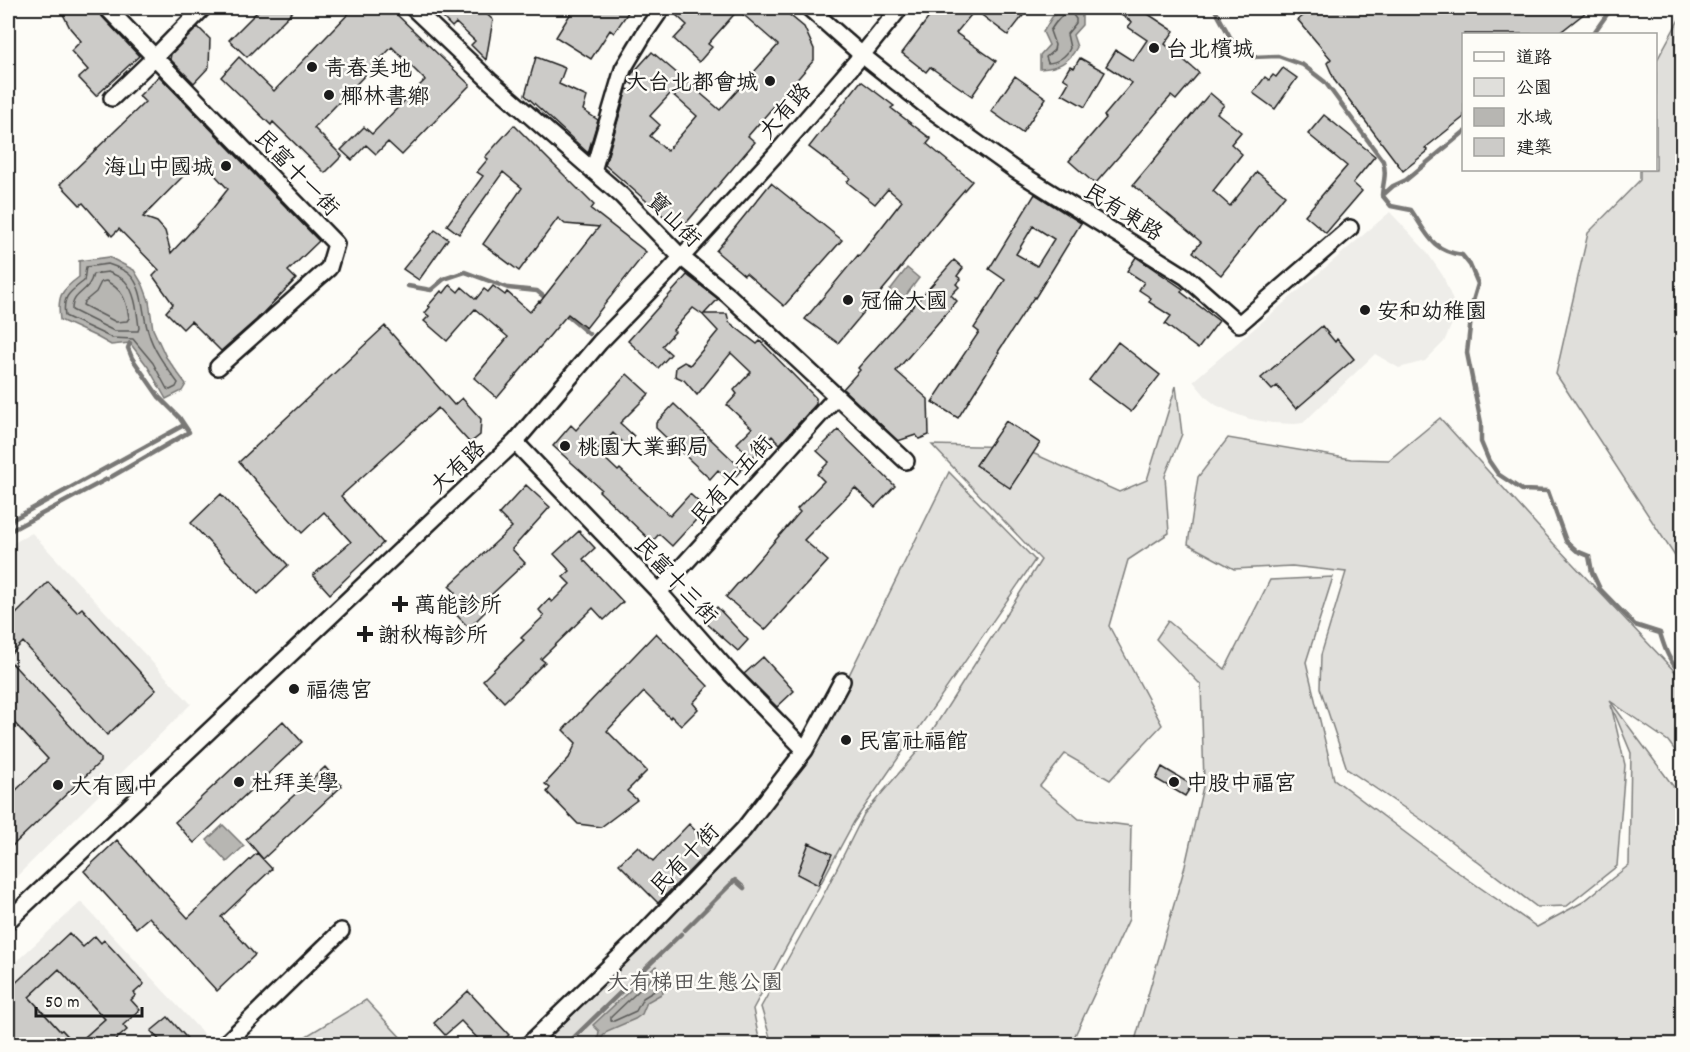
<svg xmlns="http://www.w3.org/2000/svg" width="1690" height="1052" font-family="Dekko,'LXGW WenKai TC',sans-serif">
	<rect width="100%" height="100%" fill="#fdfcf7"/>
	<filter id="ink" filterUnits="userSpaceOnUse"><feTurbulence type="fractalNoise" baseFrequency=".0167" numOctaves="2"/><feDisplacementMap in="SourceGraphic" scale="12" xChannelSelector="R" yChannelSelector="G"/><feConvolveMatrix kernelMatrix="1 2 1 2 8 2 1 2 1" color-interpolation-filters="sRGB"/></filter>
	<g filter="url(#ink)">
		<path fill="#eeede9" d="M1390 212 1426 251 1443 276 1453 301 1454 319 1444 342 1425 361 1399 368 1375 354 1303 423 1295 424 1272 423 1250 419 1233 413 1216 405 1207 398 1193 381Z
			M32 533 191 704 8 885V546Z
			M81 902 213 1044H8V969Z"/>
		<path fill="#e0dfdb" stroke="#7e7e7c" stroke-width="1.5" d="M1682 14V567L1556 374 1588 233 1640 180V170H1656V62Z
			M1176 386 1182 434 1165 476 1169 533 1128 560 1109 626 1162 725 1110 780 1065 754 1040 786 1079 819 1131 826 1129 919 1071 1044H772L761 1007 826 890 864 814 923 745 1041 560 932 445 1019 447 1119 492 1147 480Z
			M1440 418 1554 544 1682 679V760L1668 741 1610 701 1682 798V1044H1134L1185 866 1204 782 1201 685 1156 639 1168 621 1225 669 1270 580 1333 577 1306 662 1334 779 1459 873 1537 927 1583 902 1629 865 1631 753 1611 705 1625 765 1617 866 1567 906 1537 907 1428 824 1347 769 1320 688 1321 655 1346 572 1292 566 1234 569 1188 544 1198 477 1228 438 1351 459 1389 460Z
			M949 472 1035 560 854 822 753 1009 760 1044H543L746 841 814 746Z
			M59 969 105 1019 77 1044H72L65 1037 67 1035 62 1030 60 1031 29 997Z
			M366 1000 405 1042 403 1044H293Z"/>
		<path fill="#b7b6b2" stroke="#797876" stroke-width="1.5" d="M1063 8H1075L1082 15V25L1073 35 1077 47C1069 63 1057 68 1040 69V55L1049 45 1043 32 1052 17Z
			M109 257 134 270 143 285 149 301 153 329 166 357 186 384 182 391 166 399 148 367 130 343 111 345 95 336 60 320C57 297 60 291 79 277V261Z
			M907 268 919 278 898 306 887 305 886 295Z
			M223 825 244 846 227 862 207 840Z
			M656 966 663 979 661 984 663 993 647 1002 642 1014 635 1019 607 1031 597 1044 599 1031 593 1025Z"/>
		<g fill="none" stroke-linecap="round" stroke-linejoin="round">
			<path stroke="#5a5a58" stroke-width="1.5" d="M1070 11 1076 19V23L1067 34 1070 48C1067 56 1056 63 1048 63L1046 57 1054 50 1055 45 1050 31C1055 23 1061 14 1070 11Z
				M108 264C114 266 123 269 129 274 144 287 142 314 148 331 153 350 166 367 178 383L176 387 170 390 167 389 153 363 133 339 112 338 65 316C62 296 70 292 84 281L86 267Z
				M108 272C113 274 121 277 125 281 136 293 137 313 139 328L138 331H114L72 310C72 291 89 294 93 274Z
				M106 281C123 290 126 299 129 318L127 321 116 322 83 305 84 302 96 292 101 282Z
				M651 979 655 980 656 990 643 998 636 1011 614 1021H611V1017Z"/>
			<path stroke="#797876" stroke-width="4.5" d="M1214 8 1234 44 1252 57 1278 56 1303 65 1325 82 1383 161C1387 175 1383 182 1382 195L1391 206 1411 210C1427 233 1431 251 1462 255L1470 265 1478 284 1473 301 1467 353 1481 423V442L1489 461 1498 474 1522 490 1548 491 1566 541 1577 551 1589 556 1592 572 1600 589 1635 625 1660 633C1665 649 1669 662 1682 674
				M1593 34 1608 13 1606 8
				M1383 195 1393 186 1406 180 1464 132
				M408 286 431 290 444 279 465 272 508 288 537 291 548 300
				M564 313 589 334
				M111 477 189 432 179 417 159 397 132 358 128 348 130 343
				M8 522 184 425
				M8 532 107 479
				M685 930 735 880 744 888
				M567 1044 681 934"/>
		</g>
		<path fill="#cccbc8" stroke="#1c1c1c" stroke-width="1.5" fill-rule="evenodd" d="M60 8H94L139 56 96 96 79 78 88 70 71 51 81 41 70 28Z
			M261 8H296L247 57 229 40Z
			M354 8H390L470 85 402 155 388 142 376 154 366 145 352 160 341 150 364 127 372 134 425 80 392 47 314 128 342 156 325 173 273 122 271 125 221 77 239 57 274 91Z
			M433 8H480L493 20 486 60 471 45 475 41 456 23 452 27Z
			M574 8H631L614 33 610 30 591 59 556 37Z
			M683 8H781L804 27 814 49V60L748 136 755 142 687 222 675 226 605 165 627 89 633 91 635 86 629 82 631 75 652 52 720 110 778 45 738 10 708 44 712 47 699 62 674 39 687 25 676 15ZM671 93 697 116 667 151 650 136 660 125 650 116Z
			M936 8H1029L1008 35 975 10 956 33 996 61 972 96 930 67 926 72 902 53Z
			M1110 8H1139L1174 31 1165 44 1199 73 1176 100 1171 96 1095 184 1069 161 1106 118 1104 116 1132 83 1106 66 1116 50 1133 61 1147 40 1128 27 1132 22Z
			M1313 8H1591L1558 34H1464V117L1425 148 1428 151 1403 171 1335 81 1327 63 1331 59 1298 20Z
			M198 27 210 39 209 67 194 83 170 59 171 54Z
			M536 57 565 68 559 84 587 97 583 110 598 120 588 153 525 95Z
			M1080 58 1105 72 1085 107 1062 94 1069 82 1063 78 1070 66 1074 68Z
			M1283 68 1297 78 1275 109 1253 93 1265 77 1269 80 1273 75 1276 77Z
			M159 76 319 241 288 271 296 279 256 320 221 351 191 321 183 329 166 312 173 304 153 276 159 270 119 229 112 236 83 203 80 205 60 184 145 102 139 96ZM200 159 228 189 213 208 171 253 165 231 157 222 143 217Z
			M1015 76 1046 98 1022 133 991 111Z
			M861 81 894 106 891 108 931 139 927 144 972 181 945 212 891 280 838 343 805 319 858 255 859 256 902 201 888 189 875 204 847 182 850 178 809 147Z
			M1210 93 1224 105 1217 113 1241 132 1231 144 1242 154 1213 191 1230 206 1257 172 1285 195 1221 275 1193 252 1201 242 1133 185Z
			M1324 115 1375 156 1353 183 1362 191 1326 233 1305 215 1347 166 1308 134Z
			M514 125 594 205 591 209 646 252 586 328 568 314 497 398 474 378 508 337 475 309 447 341 424 321 429 316 425 313 430 307 428 306 441 291 444 293 450 285 458 292 462 287 476 299 484 289 488 292 493 286 505 295 507 292 530 312 539 301 540 302 599 227 565 224 558 218 519 271 483 244 522 188 503 172 459 234 447 225 483 176 477 172 488 159 485 157Z
			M771 183 842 240 784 306 746 273 744 275 716 251Z
			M1035 194 1081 223 1035 298 1034 297 998 352 999 353 958 418 932 402 979 332 974 328 1005 280 989 269ZM1033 226 1054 239 1037 266 1016 254Z
			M435 230 448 239 419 280 403 269Z
			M1136 257 1183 289 1181 292 1219 321 1198 349 1165 324 1171 316 1149 302 1151 298 1139 290 1144 282 1127 271Z
			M954 260 963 268 957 276 961 279 956 284 959 287 951 295 957 301 896 371 928 399 929 435 919 439 916 435 898 441 843 389 860 370 858 368Z
			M687 275 718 299 704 314H727L729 322 757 344 760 341 816 398V404L780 444 772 436 751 459 737 443 752 428 727 405 737 394 734 390 751 372 731 353 697 395 684 380 675 376 676 367 684 362 690 365 718 331 703 315 693 308 673 330 675 332 662 346 671 354 658 368 628 341Z
			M385 326 454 405 462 398 481 419 480 435 470 443 438 408 341 496 383 543 330 594 313 575 351 542 324 512 302 533 239 462Z
			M1322 326 1335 342 1337 339 1354 359 1296 409 1277 386 1272 390 1261 378Z
			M1118 342 1160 375 1131 412 1089 380Z
			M627 374 649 394 620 423 634 436 626 445 613 433 597 451 618 471 620 469 670 516 690 494 706 509 672 546 659 534 652 542 599 491 601 489 553 446 571 425 576 430Z
			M674 404 742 469 730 482 718 470 710 479 656 428V423Z
			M1006 421 1040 443 1010 488 976 465Z
			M838 430 895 486 875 507 855 488 804 540 828 561 765 630 726 597 800 512 797 509 824 481 817 474 829 462 817 451Z
			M526 485 550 507 512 549 525 563 491 595 496 601 469 628 444 602 455 592 449 586 512 527 499 514Z
			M221 494 288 565 258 594 191 523Z
			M579 531 595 548 583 559 623 602 604 620 593 608 541 659 545 662 504 702 483 680 524 640 521 638 544 616 539 610 549 599 552 602 570 584 563 577 570 571 554 554Z
			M48 582 77 612 82 608 156 690 107 735 23 642 8 657V622Z
			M717 607 748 640 738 651 704 621Z
			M656 633 708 686 693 703 698 709 681 726 671 716 670 718 644 692 607 731 647 771 627 791 637 800 601 827 578 824 547 792 550 788 545 784 569 758 576 743 563 730Z
			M763 657 794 691 777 707 744 674Z
			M8 659 100 758V762L8 850V798L48 759 8 716Z
			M283 721 302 742 194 843 175 822Z
			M325 767 342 786 263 859 246 839Z
			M1162 767 1192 785 1185 796 1156 779Z
			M689 824 712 848 658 903 619 864 638 846 653 861Z
			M117 840 188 918 257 853 272 869 221 917 255 955 217 991 149 917 136 928 84 871Z
			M809 843 832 854 818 885 797 874Z
			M69 933 83 947 95 936 101 943 104 940 118 955 144 984 134 993 136 995 131 1000 140 1010 123 1025 127 1030 111 1044H77L105 1019 59 969 29 997 60 1031 62 1030 75 1044H8V990Z
			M468 991 509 1035 499 1044H483L461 1021 445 1035 434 1023Z
			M168 1017 192 1044H163L151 1031Z"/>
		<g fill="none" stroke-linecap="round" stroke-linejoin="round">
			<g stroke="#1c1c1c" stroke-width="20">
				<path id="minor" d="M107 8 336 244 329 268 218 367
					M413 8 490 81 622 196 681 257 728 295 906 461
					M809 8 862 55 930 109 1015 170 1186 277 1239 324 1350 228
					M112 98 155 57 203 8
					M593 171 623 69 644 34 662 8
					M515 442 659 592 731 674 805 750
					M659 592 836 397
					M8 921 515 442 600 342 667 273 775 155 862 55 900 8
					M225 1044 341 931
					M529 1044 635 942 743 830 805 750 842 681"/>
			</g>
			<use href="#minor" stroke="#fdfcf7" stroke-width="15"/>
		</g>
	</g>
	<g fill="#1c1c1c" stroke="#fdfcf7" stroke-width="2">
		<circle cx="1154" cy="48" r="6"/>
		<circle cx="312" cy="67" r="6"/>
		<circle cx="770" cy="81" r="6"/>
		<circle cx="329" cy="95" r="6"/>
		<circle cx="226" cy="166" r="6"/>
		<circle cx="848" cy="300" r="6"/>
		<circle cx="1365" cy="310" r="6"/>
		<circle cx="565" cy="446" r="6"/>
		<path d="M397 595h6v6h6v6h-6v6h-6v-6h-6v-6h6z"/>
		<path d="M362 625h6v6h6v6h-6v6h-6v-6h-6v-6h6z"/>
		<circle cx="294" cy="689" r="6"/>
		<circle cx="846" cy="740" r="6"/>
		<circle cx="239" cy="782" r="6"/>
		<circle cx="1174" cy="782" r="6"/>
		<circle cx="58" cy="785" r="6"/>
	</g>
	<g text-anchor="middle" stroke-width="5" stroke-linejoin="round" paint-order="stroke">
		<g font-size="22" fill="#1c1c1c" stroke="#fdfcf7" text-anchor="start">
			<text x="1166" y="56">台北檳城</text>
			<text x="324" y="75">青春美地</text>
			<text x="758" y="89" text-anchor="end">大台北都會城</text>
			<text x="341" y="103">椰林書鄉</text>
			<text x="214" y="174" text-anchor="end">海山中國城</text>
			<text x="860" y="308">冠倫大國</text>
			<text x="1377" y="318">安和幼稚園</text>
			<text x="577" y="454">桃園大業郵局</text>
			<text x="414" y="612">萬能診所</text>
			<text x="378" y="642">謝秋梅診所</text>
			<text x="306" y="697">福德宮</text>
			<text x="858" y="748">民富社福館</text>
			<text x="251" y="790">杜拜美學</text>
			<text x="1186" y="790">中股中福宮</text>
			<text x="70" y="793">大有國中</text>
		</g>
		<g font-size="22" fill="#1c1c1c" stroke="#fdfcf7">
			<text transform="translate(784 110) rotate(-49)" y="8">大有路</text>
			<text transform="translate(298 172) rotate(46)" y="8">民富十一街</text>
			<text transform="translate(1124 211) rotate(32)" y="8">民有東路</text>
			<text transform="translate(675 219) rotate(45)" y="8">寶山街</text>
			<text transform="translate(457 466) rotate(-43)" y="8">大有路</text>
			<text transform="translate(731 479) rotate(-48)" y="8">民有十五街</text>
			<text transform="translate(677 580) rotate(47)" y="8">民富十三街</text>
			<text transform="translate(684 858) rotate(-46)" y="8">民有十街</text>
		</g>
		<g font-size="22" fill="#575655" stroke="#fdfcf7">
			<text x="695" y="989">大有梯田生態公園</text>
		</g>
	</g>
	<rect width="1690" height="1052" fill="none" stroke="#fdfcf7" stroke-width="30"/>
	<rect x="15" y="15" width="1660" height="1022" fill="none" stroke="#1c1c1c" stroke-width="2" filter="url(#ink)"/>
	<rect x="1462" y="33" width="195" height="138" fill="#fdfcf7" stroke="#a3a29f" stroke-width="1.5"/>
	<rect x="1474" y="52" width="30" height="9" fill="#fdfcf7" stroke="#a3a29f" stroke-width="1.5"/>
	<text x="1516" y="63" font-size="18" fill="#1c1c1c">道路</text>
	<rect x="1474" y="78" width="30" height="18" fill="#e0dfdb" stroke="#a3a29f" stroke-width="1.5"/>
	<text x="1516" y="93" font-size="18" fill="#1c1c1c">公園</text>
	<rect x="1474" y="108" width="30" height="18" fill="#b7b6b2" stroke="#a3a29f" stroke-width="1.5"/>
	<text x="1516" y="123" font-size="18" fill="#1c1c1c">水域</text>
	<rect x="1474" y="138" width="30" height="18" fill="#cccbc8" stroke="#a3a29f" stroke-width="1.5"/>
	<text x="1516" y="153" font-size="18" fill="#1c1c1c">建築</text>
	<path d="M36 1007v9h106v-9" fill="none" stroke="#1c1c1c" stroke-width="3"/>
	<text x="45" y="1007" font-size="18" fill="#1c1c1c" stroke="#fdfcf7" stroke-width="4.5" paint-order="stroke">50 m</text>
</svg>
